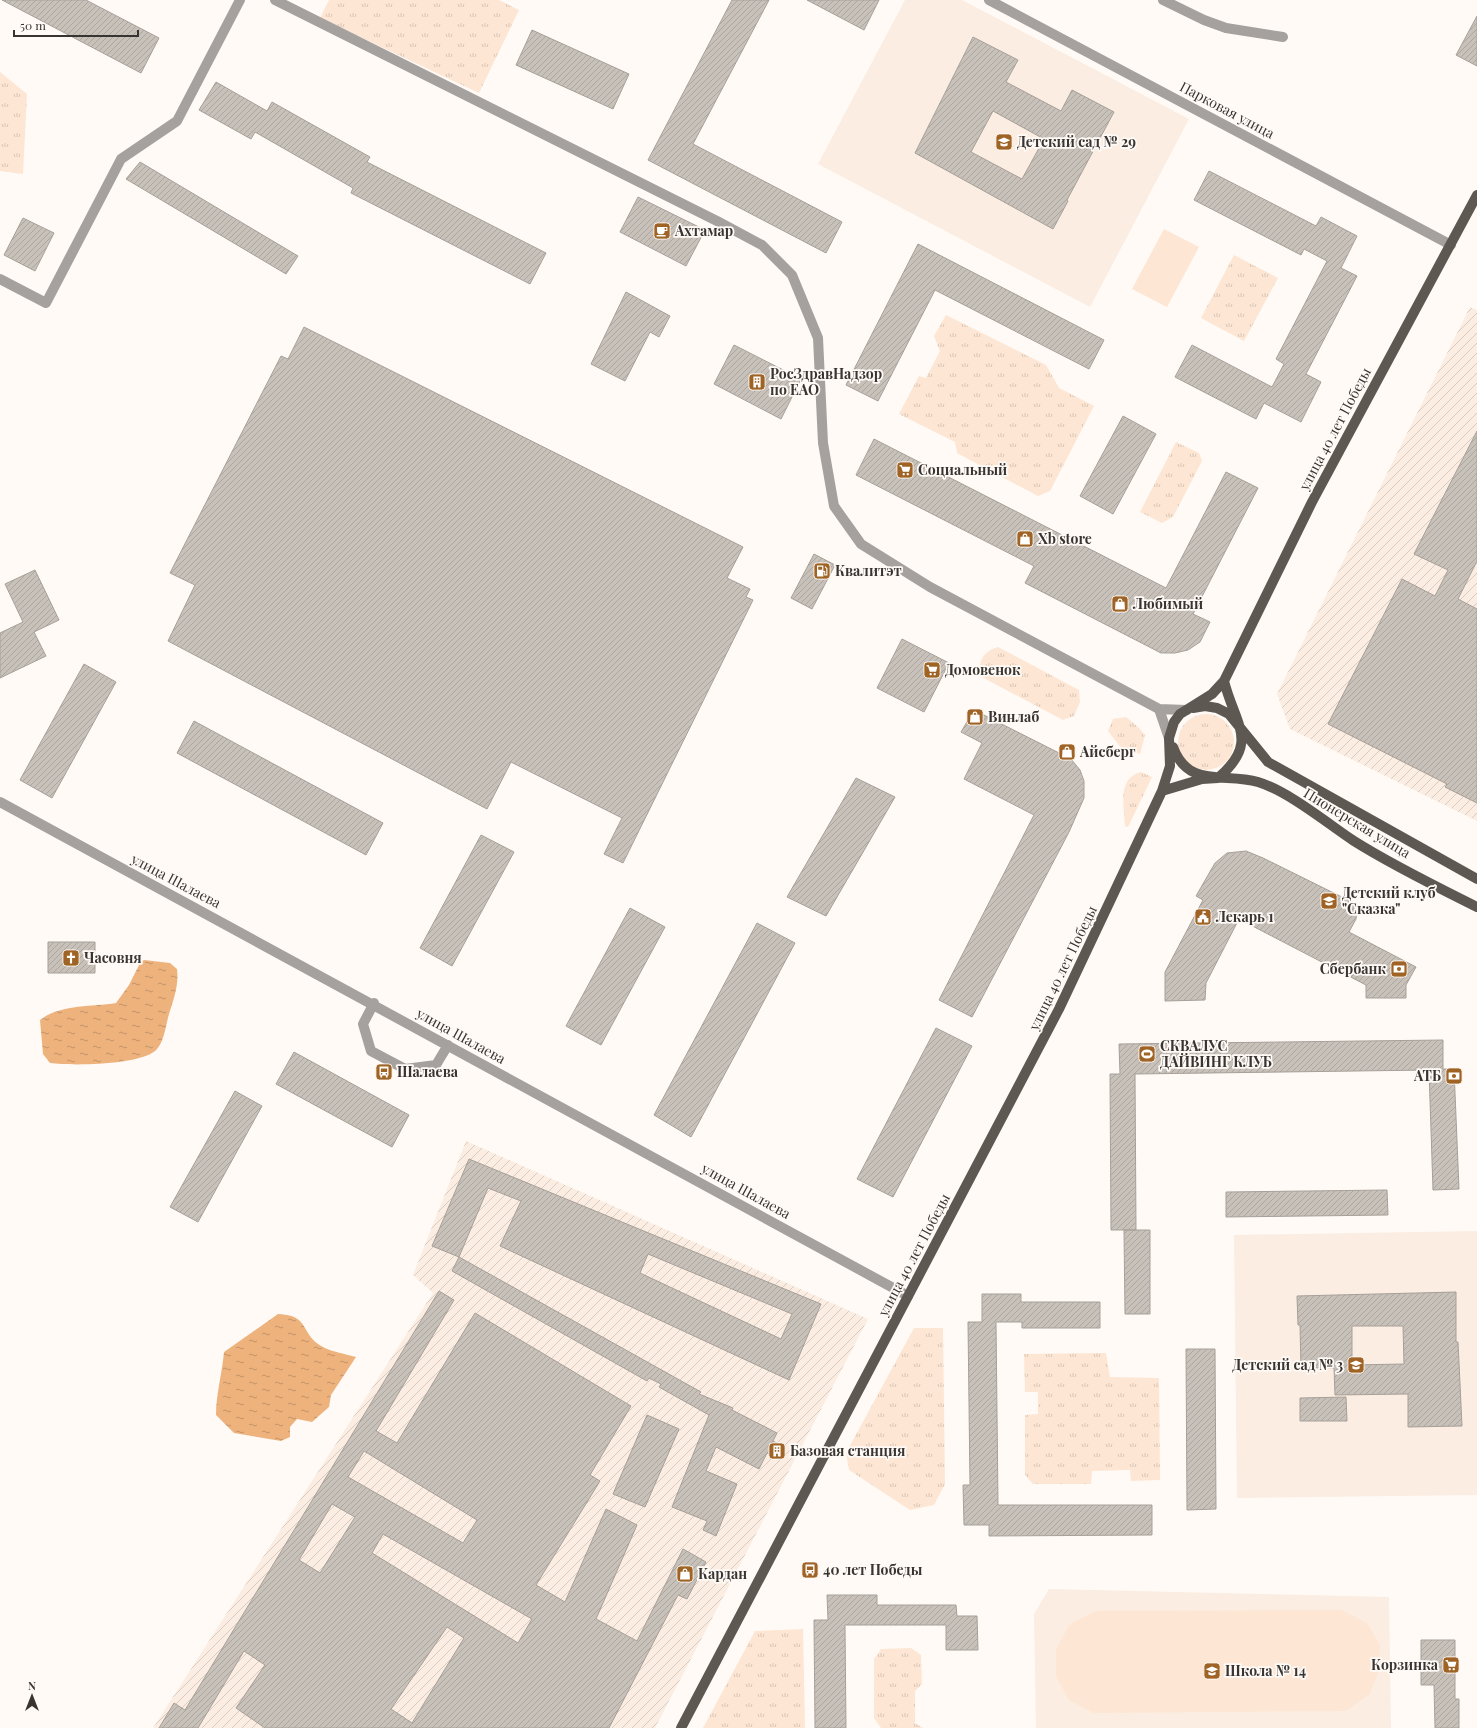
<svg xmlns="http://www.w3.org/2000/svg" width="1477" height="1728" font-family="'Playfair Display',serif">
	<defs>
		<pattern id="industrial-furrows" width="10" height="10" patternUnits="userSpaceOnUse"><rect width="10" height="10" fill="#fbede1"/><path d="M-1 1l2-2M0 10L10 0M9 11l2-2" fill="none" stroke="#d8ccc2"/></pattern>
		<pattern id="grass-tufts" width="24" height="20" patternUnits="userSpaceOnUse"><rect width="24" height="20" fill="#fde6d3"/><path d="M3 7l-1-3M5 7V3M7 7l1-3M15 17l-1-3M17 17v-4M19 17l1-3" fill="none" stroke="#d9c6b6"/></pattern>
		<pattern id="water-ripples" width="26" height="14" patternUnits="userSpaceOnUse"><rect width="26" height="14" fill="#eeb37d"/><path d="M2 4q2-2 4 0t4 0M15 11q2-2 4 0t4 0" fill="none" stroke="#c29267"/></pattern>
		<pattern id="building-hatch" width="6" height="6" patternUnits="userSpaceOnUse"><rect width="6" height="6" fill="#c8c1ba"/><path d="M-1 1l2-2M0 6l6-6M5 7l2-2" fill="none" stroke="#aca6a0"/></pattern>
	</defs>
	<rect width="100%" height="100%" fill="#fffaf6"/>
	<path fill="#fbede1" d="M905 0H962L1189 119 1090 307 818 164Z
		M1477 1231V1495L1237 1498 1234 1235Z
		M1049 1589 1389 1597 1391 1728H1036L1034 1614Z"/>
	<path fill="url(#industrial-furrows)" d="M1470 307 1477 310V821L1290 729 1277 694Z
		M466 1141 868 1319 655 1728H153L433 1293 413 1275Z"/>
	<path fill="url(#grass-tufts)" d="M329 0H499L519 10 479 93 320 18Z
		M0 72 27 94 23 174 0 171Z
		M1234 255 1278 278 1244 341 1201 318Z
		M946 315 1046 365 1059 388 1094 406 1050 491 1038 496 957 453 955 442 899 414 919 376 926 378 940 351 934 336Z
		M1176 442 1199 453 1202 461 1173 517 1162 523 1140 512Z
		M998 647 1079 690 1080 702 1074 716 1063 720 980 676C978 661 983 651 998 647Z
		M1178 742a28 28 0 1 1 56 0a28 28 0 1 1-56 0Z
		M1126 717 1138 727 1145 735 1140 754 1122 749 1108 731 1113 719Z
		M1141 772 1152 777 1128 827 1125 826C1124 807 1117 778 1141 772Z
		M914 1328H943L945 1484 934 1505 910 1510 849 1470 846 1453Z
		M1106 1353 1110 1377 1159 1378 1160 1480 1131 1481 1130 1470 1092 1471 1091 1484H1033L1025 1475V1415L1038 1414V1392H1025L1024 1354Z
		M803 1629 805 1728H703L755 1631Z
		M911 1648 921 1655 922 1684 915 1691V1723L923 1728H881L874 1718V1659L881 1649Z"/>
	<path fill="#fde6d3" d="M1164 229 1199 247 1167 307 1132 289Z
		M1341 1610 1367 1623 1380 1645 1379 1669 1370 1694 1345 1711 1094 1713 1069 1700 1056 1676V1650L1069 1625 1095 1611Z"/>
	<path fill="url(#water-ripples)" d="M144 960 170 963 177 969C179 985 174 998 169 1014 166 1024 164 1044 155 1051 138 1065 72 1066 50 1063L43 1054 40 1020C61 1004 91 1007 116 1003L129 985 140 963Z
		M278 1314C311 1315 299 1334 323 1347 332 1352 346 1354 356 1357L331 1395 329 1407 312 1422 297 1419 290 1427V1437L281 1441 234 1433 216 1415C216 1394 222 1374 224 1352Z"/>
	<path fill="url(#building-hatch)" stroke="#a7a099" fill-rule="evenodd" d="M2 0H86L159 38 141 73Z
		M732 0H769L693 144 842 222 826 253 648 160Z
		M807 0H879L864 30Z
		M1477 16V66L1456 55Z
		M532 30 629 74 613 109 516 65Z
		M973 37 1018 60 1006 82 1061 111 1072 90 1114 112 1067 200 1068 201 1053 229 915 153ZM993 111 1044 139 1022 179 971 152Z
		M216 82 267 111 272 102 370 157 367 162 546 253 530 284 351 193 353 188 255 132 251 139 199 110Z
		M140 162 298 256 286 274 126 179Z
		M1209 171 1316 226 1321 217 1357 236 1341 268 1357 276 1306 374 1321 382 1301 422 1264 403 1256 419 1175 377 1192 345 1272 387 1284 364 1276 359 1327 261 1304 249 1301 255 1194 200Z
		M638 197 705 230 686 266 620 232Z
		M23 218 54 233 35 271 4 255Z
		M918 244 1104 340 1089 369 935 290 878 401 846 385Z
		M626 292 670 316 659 337 650 332 625 381 591 364Z
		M304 327 743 547 727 578 750 589 746 597 753 600 623 863 604 854 622 818 511 762 487 809 168 641 195 585 170 573 281 356 288 359Z
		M734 345 801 379 781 419 714 384Z
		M1123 416 1156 434 1113 514 1080 496Z
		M1477 431V561L1458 599 1477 609V803L1445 787 1447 784 1328 724 1402 579 1435 596 1448 570 1414 554Z
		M874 439 1166 588 1226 472 1258 488 1193 614 1210 622 1200 642 1188 650 1175 653H1161L1025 583 1034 566 856 475Z
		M814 554 835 565 812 609 791 598Z
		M35 570 59 620 34 632 46 656 0 678V633L23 622 5 584Z
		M902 639 949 663 924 712 877 688Z
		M84 664 116 682 52 798 20 780Z
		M974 710 1071 759 1080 770 1084 781V798L1069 832 972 1017 939 1000 1034 815 964 779 982 743 961 732Z
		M194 721 383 823 366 855 177 753Z
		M856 778 895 797 826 916 787 897Z
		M481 835 514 852 452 966 420 948Z
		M1246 851 1263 858 1354 903 1357 911 1356 919 1349 932 1416 967 1406 985V998H1366V985L1239 919 1206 983 1205 1000 1165 1001V972L1203 900 1196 896 1215 863 1227 853Z
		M630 908 665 927 601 1045 566 1026Z
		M757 923 795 943 691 1137 654 1115Z
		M48 942H95V973H48Z
		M936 1028 972 1046 893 1197 857 1179Z
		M1443 1040V1069H1454L1459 1189 1433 1190 1429 1070 1135 1074 1136 1230H1111L1110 1074H1120L1119 1044Z
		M294 1052 409 1115 392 1147 276 1084Z
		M235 1091 262 1106 198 1222 170 1207Z
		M469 1159 821 1304 789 1380 500 1246 521 1201 488 1188 459 1257 432 1246ZM648 1254 792 1314 781 1339 640 1273Z
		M1387 1190 1388 1215 1226 1217V1192Z
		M1124 1230H1150V1314H1125Z
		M459 1257 701 1392 699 1394 733 1408 732 1410 777 1433 773 1441 785 1448 779 1459 767 1453 759 1469 716 1447 706 1471 737 1484 716 1536 703 1530 707 1521 672 1507 709 1415 659 1387 661 1384 649 1378 647 1381 452 1271Z
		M439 1291 454 1300 376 1431 397 1443 475 1313 631 1406 590 1475 600 1481 536 1585 565 1602 606 1509 637 1525 596 1619 637 1641 683 1549 706 1562 687 1599 678 1595 609 1728H265L236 1708 265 1665 244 1651 198 1728H159L174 1703 185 1710ZM364 1451 477 1520 463 1543 348 1477ZM332 1504 355 1517 320 1573 299 1560ZM383 1534 532 1619 518 1643 372 1553ZM447 1627 464 1638 412 1723 391 1709Z
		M1456 1292V1342H1458L1462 1426 1408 1427V1394L1335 1395 1334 1368H1301L1300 1325H1298L1297 1296ZM1352 1326H1403L1404 1364 1352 1365Z
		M982 1294H1021V1302H1100V1328H1022V1322H996L998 1505H1152V1535L989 1536V1525H964L963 1485H970L968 1322H982Z
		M1186 1349H1215L1216 1509 1187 1510Z
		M1346 1397 1347 1421H1300V1398Z
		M647 1415 679 1429 645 1507 613 1494Z
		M827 1595H877V1605H956L957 1616H977L978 1650H946V1625H845L846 1728H815L814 1620H828Z
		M1421 1640H1455V1699H1459V1728H1435L1434 1685H1421Z"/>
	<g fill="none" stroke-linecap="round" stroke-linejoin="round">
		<path stroke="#a4a19e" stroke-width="10" d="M275 0 717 221 762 245 792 275 818 338 823 443 834 506 861 544 930 587 1159 709 1187 710
			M989 0 1451 245
			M1163 0 1204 20 1226 28 1283 37
			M0 279 46 303 121 159 177 121 240 0
			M1159 709 1169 738
			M0 802C303 967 607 1129 908 1296
			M374 1003 363 1024 371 1051 405 1069 436 1065 448 1045"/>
		<path stroke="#5e5853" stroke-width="10" d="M1193 708 1205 706 1217 708 1229 714 1268 762 1477 879
			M1173 747C1188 789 1225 772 1258 782 1288 791 1327 823 1354 841 1392 865 1437 887 1477 907
			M1162 791 1202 779 1218 778C1260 742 1235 725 1224 681
			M681 1728 1059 1009 1162 791 1170 766 1169 738 1174 722 1180 714 1212 694 1224 681 1312 502 1477 195"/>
	</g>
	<defs>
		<g id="school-square" transform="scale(0.9)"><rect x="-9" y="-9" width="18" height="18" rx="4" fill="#9f6425" stroke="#fffaf6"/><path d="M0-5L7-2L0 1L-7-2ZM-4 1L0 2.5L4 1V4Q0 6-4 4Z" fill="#fff"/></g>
		<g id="cafe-square" transform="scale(0.9)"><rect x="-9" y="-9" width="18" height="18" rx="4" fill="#9f6425" stroke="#fffaf6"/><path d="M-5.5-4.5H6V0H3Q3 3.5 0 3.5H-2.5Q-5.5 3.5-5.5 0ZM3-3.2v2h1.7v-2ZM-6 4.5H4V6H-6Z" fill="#fff"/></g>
		<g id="building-square" transform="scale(0.9)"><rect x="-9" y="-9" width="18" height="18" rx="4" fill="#9f6425" stroke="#fffaf6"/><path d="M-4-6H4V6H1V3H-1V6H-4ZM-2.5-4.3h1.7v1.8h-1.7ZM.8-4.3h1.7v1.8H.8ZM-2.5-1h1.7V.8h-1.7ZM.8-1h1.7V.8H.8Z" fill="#fff"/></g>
		<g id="supermarket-square" transform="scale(0.9)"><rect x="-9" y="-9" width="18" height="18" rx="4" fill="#9f6425" stroke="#fffaf6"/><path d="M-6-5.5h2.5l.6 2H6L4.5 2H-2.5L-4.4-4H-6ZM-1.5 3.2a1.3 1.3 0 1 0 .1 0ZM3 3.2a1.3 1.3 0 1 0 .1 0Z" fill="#fff"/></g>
		<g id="shop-square" transform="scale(0.9)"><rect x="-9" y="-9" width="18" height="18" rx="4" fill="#9f6425" stroke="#fffaf6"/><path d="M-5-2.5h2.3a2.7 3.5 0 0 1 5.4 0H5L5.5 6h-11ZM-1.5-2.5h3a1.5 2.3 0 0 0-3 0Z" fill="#fff"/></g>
		<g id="fuel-square" transform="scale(0.9)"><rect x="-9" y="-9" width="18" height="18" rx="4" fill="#9f6425" stroke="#fffaf6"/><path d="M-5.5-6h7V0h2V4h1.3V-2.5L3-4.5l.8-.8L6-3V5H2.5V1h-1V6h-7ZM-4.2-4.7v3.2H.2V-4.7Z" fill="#fff"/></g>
		<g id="civic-square" transform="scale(0.9)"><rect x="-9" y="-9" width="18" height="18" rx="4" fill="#9f6425" stroke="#fffaf6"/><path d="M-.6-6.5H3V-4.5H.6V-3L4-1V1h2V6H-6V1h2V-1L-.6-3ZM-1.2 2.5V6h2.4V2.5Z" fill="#fff"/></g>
		<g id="church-square" transform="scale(0.9)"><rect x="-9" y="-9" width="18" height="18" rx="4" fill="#9f6425" stroke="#fffaf6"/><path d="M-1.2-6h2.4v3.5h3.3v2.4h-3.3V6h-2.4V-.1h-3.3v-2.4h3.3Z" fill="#fff"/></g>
		<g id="bank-square" transform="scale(0.9)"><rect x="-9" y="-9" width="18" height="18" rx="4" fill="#9f6425" stroke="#fffaf6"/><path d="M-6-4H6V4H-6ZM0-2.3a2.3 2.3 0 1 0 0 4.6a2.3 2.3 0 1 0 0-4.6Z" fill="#fff"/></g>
		<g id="stadium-square" transform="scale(0.9)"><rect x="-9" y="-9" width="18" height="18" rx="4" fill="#9f6425" stroke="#fffaf6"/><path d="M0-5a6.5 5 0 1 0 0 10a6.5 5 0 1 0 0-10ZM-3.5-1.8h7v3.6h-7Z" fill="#fff"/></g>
		<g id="bus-square" transform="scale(0.9)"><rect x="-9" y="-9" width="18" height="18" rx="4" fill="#9f6425" stroke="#fffaf6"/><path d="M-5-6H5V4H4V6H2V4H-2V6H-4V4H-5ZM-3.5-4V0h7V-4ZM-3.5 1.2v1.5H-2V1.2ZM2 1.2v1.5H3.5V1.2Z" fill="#fff"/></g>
	</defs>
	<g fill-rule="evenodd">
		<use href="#school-square" x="1004" y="142"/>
		<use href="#cafe-square" x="662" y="231"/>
		<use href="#building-square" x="757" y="382"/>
		<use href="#supermarket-square" x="905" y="470"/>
		<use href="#shop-square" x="1025" y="539"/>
		<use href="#fuel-square" x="822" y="571"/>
		<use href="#shop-square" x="1120" y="604"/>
		<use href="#supermarket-square" x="932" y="670"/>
		<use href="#shop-square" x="975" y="717"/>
		<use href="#shop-square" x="1067" y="752"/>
		<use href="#school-square" x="1329" y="901"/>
		<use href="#civic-square" x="1203" y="917"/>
		<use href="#church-square" x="71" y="958"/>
		<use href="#bank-square" x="1399" y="969"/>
		<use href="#stadium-square" x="1147" y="1054"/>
		<use href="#bus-square" x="384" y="1072"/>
		<use href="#bank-square" x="1454" y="1076"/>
		<use href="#school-square" x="1356" y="1365"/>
		<use href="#building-square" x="777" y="1451"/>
		<use href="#bus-square" x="810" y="1570"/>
		<use href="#shop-square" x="685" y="1574"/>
		<use href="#supermarket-square" x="1451" y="1665"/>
		<use href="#school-square" x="1212" y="1671"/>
	</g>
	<g text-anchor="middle" stroke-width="3.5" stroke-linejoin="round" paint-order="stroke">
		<g font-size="14" fill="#373431" stroke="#fffaf6">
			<text transform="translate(1227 110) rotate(28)" y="5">Парковая улица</text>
			<text transform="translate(1335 429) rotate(-62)" y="5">улица 40 лет Победы</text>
			<text transform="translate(1357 823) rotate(31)" y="5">Пионерская улица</text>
			<text transform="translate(176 881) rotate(28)" y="5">улица Шалаева</text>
			<text transform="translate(1063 968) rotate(-64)" y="5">улица 40 лет Победы</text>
			<text transform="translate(461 1036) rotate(29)" y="5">улица Шалаева</text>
			<text transform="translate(746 1191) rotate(29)" y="5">улица Шалаева</text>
			<text transform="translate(914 1255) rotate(-62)" y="5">улица 40 лет Победы</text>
		</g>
		<g font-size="14" font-weight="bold" fill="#373431" stroke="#fffaf6" text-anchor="start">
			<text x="1017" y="147">Детский сад № 29</text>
			<text x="675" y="236">Ахтамар</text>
			<text x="770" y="379">РосЗдравНадзор<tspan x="770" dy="16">по ЕАО</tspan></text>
			<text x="918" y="475">Социальный</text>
			<text x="1038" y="544">Xb store</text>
			<text x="835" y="576">Квалитэт</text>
			<text x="1133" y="609">Любимый</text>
			<text x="945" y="675">Домовенок</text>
			<text x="988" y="722">Винлаб</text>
			<text x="1080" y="757">Айсберг</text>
			<text x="1342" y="898">Детский клуб<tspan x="1342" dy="16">"Сказка"</tspan></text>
			<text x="1216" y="922">Лекарь 1</text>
			<text x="84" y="963">Часовня</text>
			<text x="1386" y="974" text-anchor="end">Сбербанк</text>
			<text x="1160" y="1051">СКВАЛУС<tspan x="1160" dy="16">ДАЙВИНГ КЛУБ</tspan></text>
			<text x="397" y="1077">Шалаева</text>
			<text x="1441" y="1081" text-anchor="end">АТБ</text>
			<text x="1343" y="1370" text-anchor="end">Детский сад № 3</text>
			<text x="790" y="1456">Базовая станция</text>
			<text x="823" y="1575">40 лет Победы</text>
			<text x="698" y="1579">Кардан</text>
			<text x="1438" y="1670" text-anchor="end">Корзинка</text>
			<text x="1225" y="1676">Школа № 14</text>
		</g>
	</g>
	<g transform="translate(32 1696)" stroke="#fffaf6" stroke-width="3" paint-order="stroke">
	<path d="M0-3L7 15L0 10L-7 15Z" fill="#373431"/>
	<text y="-6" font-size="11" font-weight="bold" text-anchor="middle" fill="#373431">N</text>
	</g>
	<path d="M14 30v6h124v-6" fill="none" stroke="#373431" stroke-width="2"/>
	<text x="20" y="30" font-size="12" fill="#373431" stroke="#fffaf6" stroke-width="3" paint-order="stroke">50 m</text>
</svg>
